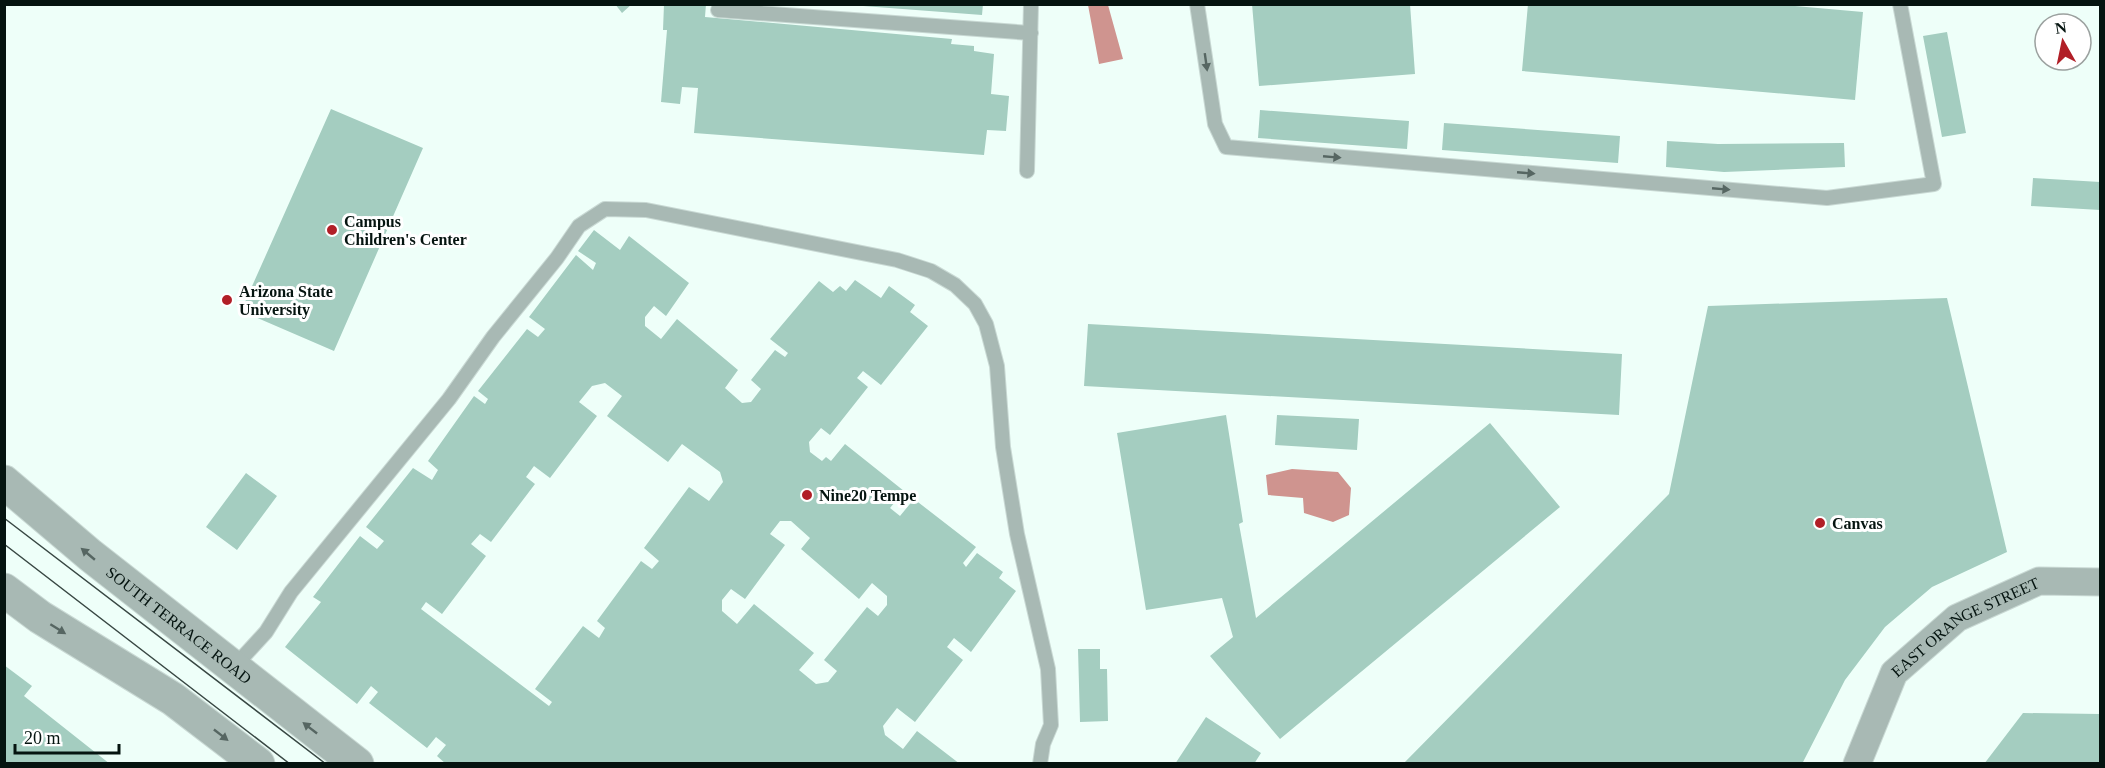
<svg xmlns="http://www.w3.org/2000/svg" width="2105" height="768" font-family="Georgia,serif">
	<rect width="100%" height="100%" fill="#eefff9"/>
	<path fill="#cf948f" d="M1088 5H1108L1123 59 1099 64Z
		M1292 469 1338 472 1351 488 1349 515 1333 522 1304 513 1303 498 1268 495 1266 475Z"/>
	<path fill="#a4cdc0" fill-rule="evenodd" d="M615 4H632L622 13Z
		M664 4H706L705 17 952 39 951 44 974 46V51L994 54 991 94 1009 96 1006 131 987 130 984 155 694 133 698 88 682 87 680 104 661 102 667 30H663Z
		M863 4H983L982 15 863 6Z
		M1252 4H1410L1415 74 1259 86Z
		M1528 4H1773L1863 12 1855 100 1522 71Z
		M1947 32 1966 133 1942 137 1923 36Z
		M331 109 423 148 334 351 241 311Z
		M1260 110 1409 121 1407 149 1258 138Z
		M1444 123 1620 136 1618 163 1442 150Z
		M1667 141 1718 144 1844 143 1845 167 1724 172 1666 167Z
		M2033 178 2100 182V210L2031 206Z
		M594 230 620 250 629 236 689 283 666 316 654 306 645 317V326L661 339 677 319 738 370 725 388 742 403 751 402 761 389 751 380 775 350 785 357 788 353 770 339 819 281 833 292 840 286 846 291 855 280 881 298 889 286 915 305 910 312 928 326 881 385 863 371 857 378 868 387 830 435 821 428 809 442 810 452 822 461 826 457 831 461 845 444 904 491 890 508 900 516 914 499 976 547 963 563 966 567 977 553 1003 572 999 578 1016 591 971 652 954 638 947 647 963 660 915 722 897 708 883 726 885 735 903 749 917 731 960 764H446L437 756 446 745 436 737 427 748 369 703 378 692 371 686 357 704 285 647 321 602 313 597 360 536 377 549 384 541 366 527 413 468 432 480 438 470 428 461 474 396 485 404 488 399 478 391 527 329 538 337 545 329 529 317 576 255 593 270 596 263 578 251ZM605 383 622 396 607 416 668 462 682 444 720 472 723 482 709 501 689 487 644 548 659 561 652 569 641 561 597 621 605 628 599 638 583 626 535 689 552 702 549 706 421 609 426 602 442 614 486 556 471 544 480 534 491 542 535 484 526 477 534 466 550 478 597 416 579 402 592 386ZM780 521H791L810 538 801 549 859 599 872 583 887 596V605L878 616 867 607 824 660 837 671 828 682 816 684 799 670 814 653 754 604 737 624 722 611V600L731 589 745 599 785 545 770 534Z
		M1947 298 2007 552 1932 587 1885 627 1845 680 1802 764H1403L1669 494 1708 306Z
		M1088 324 1622 354 1619 415 1084 386Z
		M1226 415 1243 522 1239 524 1256 618 1490 423 1560 507 1280 739 1210 656 1233 637 1222 598 1146 610 1117 433Z
		M1277 415 1359 419 1357 450 1275 445Z
		M246 473 277 496 237 550 206 527Z
		M1078 649H1100V669H1107L1108 721 1080 722Z
		M4 665 32 686 24 696 110 764H4Z
		M2023 713 2100 714V764H1984Z
		M1206 717 1261 753 1254 764H1175Z"/>
	<g fill="none" stroke-linecap="round" stroke-linejoin="round">
		<g stroke="#c9d9d4" stroke-width="16">
			<path id="service" d="M1197 4 1215 124 1226 147 1827 198 1934 184 1900 4
				M718 10 1031 33
				M1027 171 1031 4
				M233 668 266 632 291 592 449 399 493 337 557 258 579 226 605 209 646 210 897 260 931 271 955 285 975 304 986 324 997 366 1003 447 1017 534 1048 669 1051 725 1043 744 1040 764"/>
		</g>
		<g stroke="#c9d9d4" stroke-width="29">
			<g id="minor">
				<path id="s1" d="M1857 764 1894 673 1957 618 2039 581 2100 582"/>
			</g>
		</g>
		<g stroke="#c9d9d4" stroke-width="35">
			<g id="tertiary">
				<path id="s2" d="M4 482 90 555 357 764"/>
				<path d="M4 590 40 617 173 699 258 764"/>
			</g>
		</g>
		<use href="#service" stroke="#a8b9b4" stroke-width="14"/>
		<use href="#minor" stroke="#a8b9b4" stroke-width="27"/>
		<use href="#tertiary" stroke="#a8b9b4" stroke-width="33"/>
		<path stroke="#384743" stroke-width="1.5" d="M4 518 326 764
			M4 544 290 764"/>
	</g>
	<defs><path id="oneway-solid" d="M-6-.8H1V-3.2L6.5 0L1 3.2V.8H-6Z" transform="scale(1.5)"/></defs>
	<g fill="#566662">
		<use href="#oneway-solid" transform="translate(1206 62) rotate(82)"/>
		<use href="#oneway-solid" transform="translate(1332 157) rotate(5)"/>
		<use href="#oneway-solid" transform="translate(1526 173) rotate(5)"/>
		<use href="#oneway-solid" transform="translate(1721 189) rotate(5)"/>
		<use href="#oneway-solid" transform="translate(88 554) rotate(-140)"/>
		<use href="#oneway-solid" transform="translate(58 629) rotate(32)"/>
		<use href="#oneway-solid" transform="translate(310 728) rotate(-142)"/>
		<use href="#oneway-solid" transform="translate(221 735) rotate(38)"/>
	</g>
	<g fill="#b11f27" stroke="#fff" stroke-width="2">
		<circle cx="332" cy="230" r="6"/>
		<circle cx="227" cy="300" r="6"/>
		<circle cx="807" cy="495" r="6"/>
		<circle cx="1820" cy="523" r="6"/>
	</g>
	<g text-anchor="middle" stroke-width="6" stroke-linejoin="round" paint-order="stroke">
		<g font-size="16" font-weight="bold" fill="#051410" stroke="#fff" text-anchor="start">
			<text x="344" y="227">Campus<tspan x="344" dy="18">Children's Center</tspan></text>
			<text x="239" y="297">Arizona State<tspan x="239" dy="18">University</tspan></text>
			<text x="819" y="501">Nine20 Tempe</text>
			<text x="1832" y="529">Canvas</text>
		</g>
		<g font-size="16" fill="#051410" stroke="#fff">
			<text dy="6" stroke="none"><textPath href="#s2" startOffset="226">SOUTH TERRACE ROAD</textPath></text>
			<text dy="6" stroke="none"><textPath href="#s1" startOffset="184">EAST ORANGE STREET</textPath></text>
		</g>
	</g>
	<rect width="2105" height="768" fill="none" stroke="#051410" stroke-width="12"/>
	<g transform="translate(2063 42) rotate(351)"><circle r="28" fill="#ffffff" stroke="#9ba19f" stroke-width="1.5"/>
	<path d="M0-4.5L10 22L0 15L-10 22Z" fill="#b11f27"/>
	<text y="-9" font-size="16" font-weight="bold" text-anchor="middle" fill="#051410">N</text>
	</g>
	<path d="M15 744v9h104v-9" fill="none" stroke="#051410" stroke-width="3"/>
	<text x="24" y="744" font-size="18" fill="#051410" stroke="#ffffff" stroke-width="4.5" paint-order="stroke">20 m</text>
</svg>
